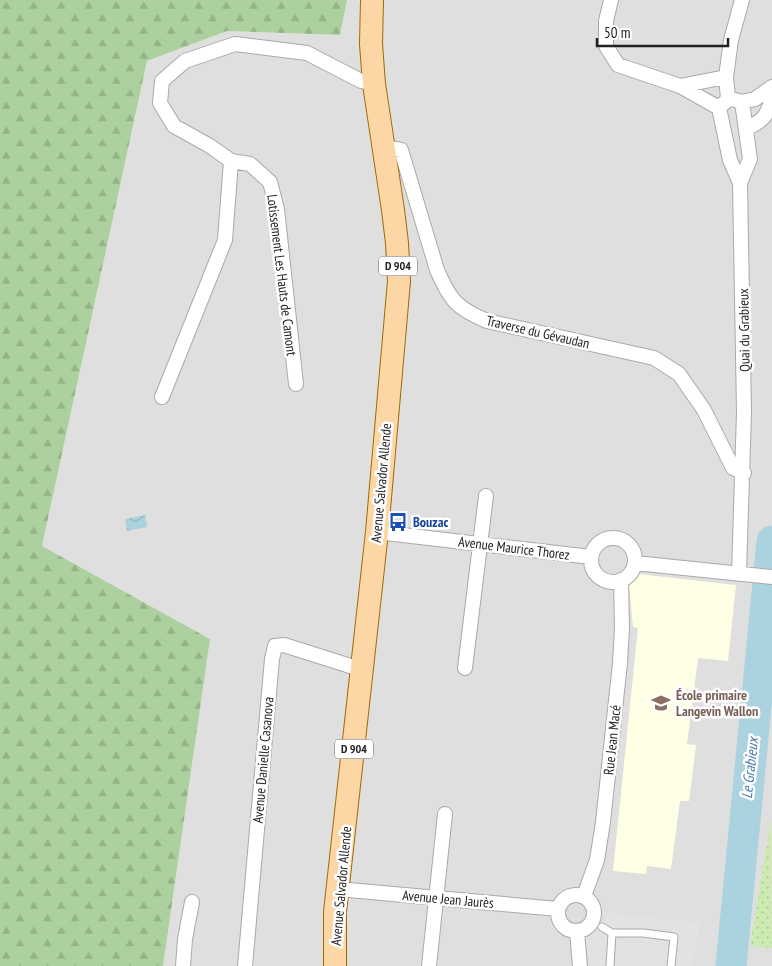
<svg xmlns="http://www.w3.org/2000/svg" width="772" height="966" font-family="'PT Sans Narrow',sans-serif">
	<defs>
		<pattern id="grass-dots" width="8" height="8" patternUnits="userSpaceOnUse" patternTransform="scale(1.25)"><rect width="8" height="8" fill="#cdebb0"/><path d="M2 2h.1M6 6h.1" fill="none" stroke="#b0c997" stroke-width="1.8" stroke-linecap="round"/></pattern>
		<pattern id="forest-firs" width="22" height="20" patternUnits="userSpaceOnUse" patternTransform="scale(1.25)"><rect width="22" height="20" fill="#add19e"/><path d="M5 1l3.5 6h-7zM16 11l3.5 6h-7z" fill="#95b388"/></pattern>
		<pattern id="water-waves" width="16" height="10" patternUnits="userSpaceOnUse" patternTransform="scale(1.25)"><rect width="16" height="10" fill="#aad3df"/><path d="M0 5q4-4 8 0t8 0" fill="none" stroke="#92b5bf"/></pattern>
	</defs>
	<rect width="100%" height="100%" fill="#f2efe9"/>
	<path fill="#e0dfdf" d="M347 0H772V966H163L210 639 42 546 147 61 227 31 340 35Z"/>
	<path fill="#ffffe5" d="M638 574 736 585 728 661 698 658 687 744 696 745 689 801H680L671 869 647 866 646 874 613 871 638 628 633 627 629 586Z"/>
	<path fill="url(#grass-dots)" d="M771 819 772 948 750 946Z"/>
	<path fill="url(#forest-firs)" d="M0 0H347L340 35 227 31 147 61 42 546 210 639 163 966H0Z"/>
	<path fill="#e2e2e2" d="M608 913 700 923 692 966H588L585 936 597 933 602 927Z"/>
	<path fill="url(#water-waves)" d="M145 515 147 527 127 531 125 519Z"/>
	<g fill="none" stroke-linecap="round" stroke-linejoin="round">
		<path stroke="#aad3df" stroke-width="31" d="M731 966 772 541"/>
		<g stroke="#a9a9a9" stroke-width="9">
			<path id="lane" d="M602 927 612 933H643L674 937 671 966
				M610 966 612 933"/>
		</g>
		<g stroke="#a9a9a9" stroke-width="16">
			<path id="street" d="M611 0 606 21V46L618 65 680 86 719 108
				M680 86 726 77
				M728 98 742 102 750 159 740 183 744 412 739 574
				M728 98 726 77 731 40 742 0
				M725 102 719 108 730 160 740 183
				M742 102 755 99 772 87
				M747 128C763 121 767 116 772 99
				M384 147 401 150 437 270C450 300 456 308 487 321L654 358 679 374 704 410 733 468 744 473
				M296 384 277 209 270 182 250 164 231 161 210 146 174 126 160 103 162 81 185 61 235 44 307 53 361 81 374 84
				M162 397 225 240 231 161
				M377 532 591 557
				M591 560a22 22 0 1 1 44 0a22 22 0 1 1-44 0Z
				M635 563 772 577
				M465 668 486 496
				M338 889 558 909
				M558 913a18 18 0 1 1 36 0a18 18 0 1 1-36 0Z
				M584 896 597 860 603 822 620 663 622 628 621 580
				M577 932 580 966
				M183 966 185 939 192 902
				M245 966 272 659 275 646 284 645 363 670
				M429 966 445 814"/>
		</g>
		<g stroke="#a06b00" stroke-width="24">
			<path id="primary" d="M335 966V912L377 532 399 281 397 243 393 210 374 84 371 44 372 0"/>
		</g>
		<use href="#lane" stroke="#fff" stroke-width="7"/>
		<use href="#street" stroke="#fff" stroke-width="14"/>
		<use href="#primary" stroke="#fcd6a4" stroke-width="22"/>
	</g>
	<defs>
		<g id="bus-bare" transform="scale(1.5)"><path d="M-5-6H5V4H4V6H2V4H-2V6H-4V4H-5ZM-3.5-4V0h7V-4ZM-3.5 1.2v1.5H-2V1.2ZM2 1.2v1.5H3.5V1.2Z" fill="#1a4fb4" stroke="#fff" stroke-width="2.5" paint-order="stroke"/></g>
		<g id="school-bare" transform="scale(1.5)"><path d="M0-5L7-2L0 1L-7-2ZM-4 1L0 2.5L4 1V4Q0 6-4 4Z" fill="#8d6e63" stroke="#fff" stroke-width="2.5" paint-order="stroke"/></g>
	</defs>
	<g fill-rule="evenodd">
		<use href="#bus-bare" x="398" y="522"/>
		<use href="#school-bare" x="661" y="703"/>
	</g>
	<g text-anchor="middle" stroke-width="5" stroke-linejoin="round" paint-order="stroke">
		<g fill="#fff" stroke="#646464" stroke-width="1">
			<rect x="379" y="256.5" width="38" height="19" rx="4"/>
			<rect x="335" y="739.5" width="38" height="19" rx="4"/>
		</g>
		<g font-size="12" font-weight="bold" fill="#222">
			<text x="398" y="270">D 904</text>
			<text x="354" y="753">D 904</text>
		</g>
		<g font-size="14" fill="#222" stroke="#fff">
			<text transform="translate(282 275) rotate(83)" y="5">Lotissement Les Hauts de Camont</text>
			<text transform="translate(744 330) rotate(-91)" y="5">Quai du Grabieux</text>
			<text transform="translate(538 332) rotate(13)" y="5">Traverse du Gévaudan</text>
			<text transform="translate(381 483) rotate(-85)" y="5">Avenue Salvador Allende</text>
			<text transform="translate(514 548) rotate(7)" y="5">Avenue Maurice Thorez</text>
			<text transform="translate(612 740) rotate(-84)" y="5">Rue Jean Macé</text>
			<text transform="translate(263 760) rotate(-85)" y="5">Avenue Danielle Casanova</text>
			<text transform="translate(341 886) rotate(-85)" y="5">Avenue Salvador Allende</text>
			<text transform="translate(448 899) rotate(5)" y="5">Avenue Jean Jaurès</text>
		</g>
		<g font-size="14" font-weight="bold" fill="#164399" stroke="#fff" text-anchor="start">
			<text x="413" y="527">Bouzac</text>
		</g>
		<g font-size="14" font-weight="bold" fill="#785e54" stroke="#fff" text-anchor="start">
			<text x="676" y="700">École primaire<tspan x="676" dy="16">Langevin Wallon</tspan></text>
		</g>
		<g font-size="15" font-style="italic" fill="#4a7aab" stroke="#fff">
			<text transform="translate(750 768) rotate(-84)" y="5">Le Grabieux</text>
		</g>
	</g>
	<path d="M597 38v8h131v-8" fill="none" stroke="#222222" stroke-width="2.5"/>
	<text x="604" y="38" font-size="15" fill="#222222" stroke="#ffffff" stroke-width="4" paint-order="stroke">50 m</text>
</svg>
